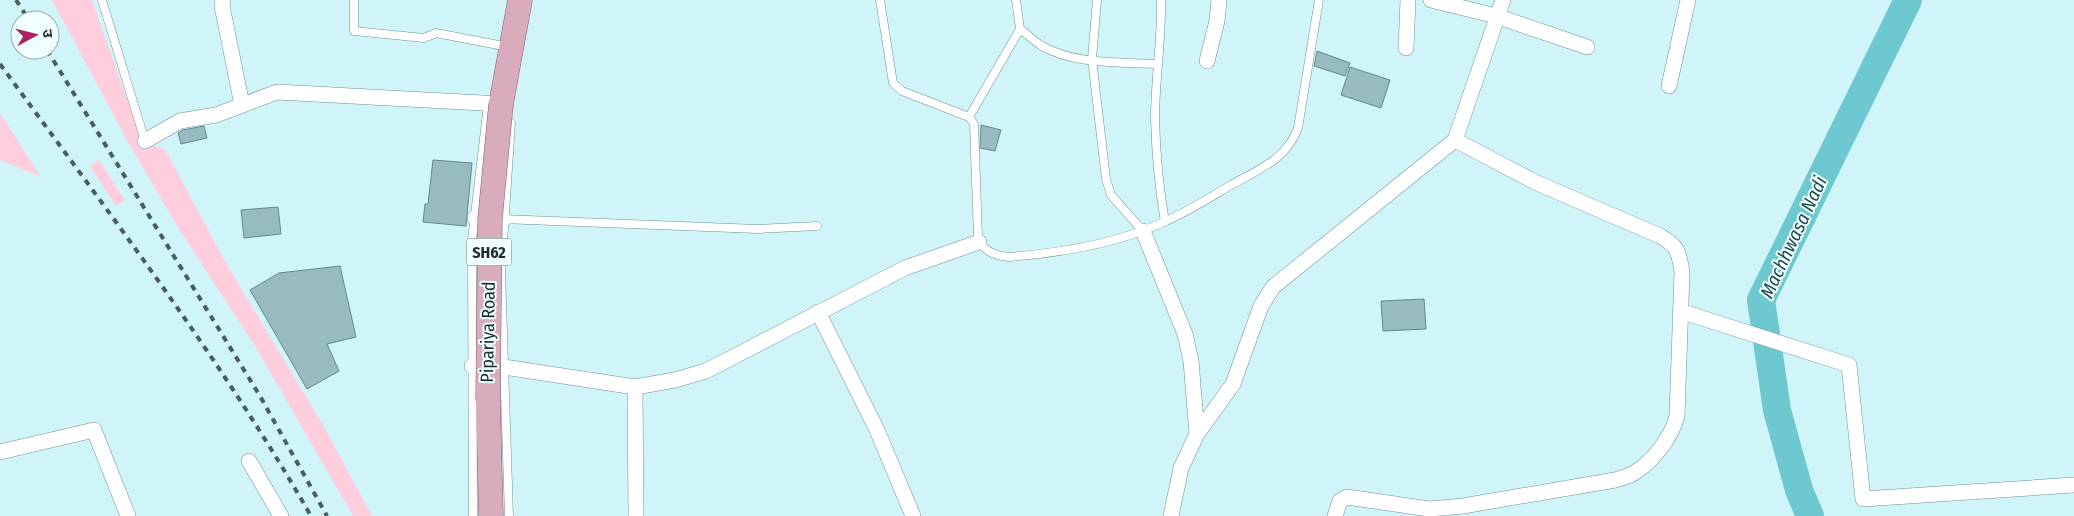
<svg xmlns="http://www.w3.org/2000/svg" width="2074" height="516" font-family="'Fira Sans Condensed','Noto Sans Devanagari',sans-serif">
	<rect width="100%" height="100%" fill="#cff5f9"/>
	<path fill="#fecedd" d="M52 0H92L142 142 165 149 222 256 323 425 372 516H353L255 346 179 229 128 142Z
		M0 113 41 177 0 160Z
		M99 160 125 200 116 206 90 166Z"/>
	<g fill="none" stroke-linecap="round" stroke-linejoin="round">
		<path stroke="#6ec8cf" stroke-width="28" d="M1810 516 1799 490 1777 410 1761 300 1908 0"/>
	</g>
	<path fill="#97bbbe" stroke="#66898c" d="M1317 51 1350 63 1345 76 1314 66Z
		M1350 67 1390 80 1381 108 1341 95Z
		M981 125 1001 130 995 151 980 148Z
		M204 126 207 138 181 144 178 133 183 130Z
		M433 160 472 163 466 226 423 222 425 204H428Z
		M278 207 281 234 244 238 241 210Z
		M340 266 356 337 327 344 339 371 307 389 250 290 279 273Z
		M1424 299 1426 329 1383 331 1381 301Z"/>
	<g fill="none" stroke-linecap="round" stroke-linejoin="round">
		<g stroke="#6e9194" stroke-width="9">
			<path id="lane" d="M102 0 145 141
				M354 0V31L424 38 436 33 509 47
				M880 0 893 83 902 91 969 117 974 124 978 237C982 251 994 255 1008 257 1060 253 1116 244 1164 222 1187 212 1209 198 1231 185 1258 170 1287 159 1298 128L1319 0
				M1016 0 1020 29C1027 34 1034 41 1042 46 1075 65 1121 62 1158 64
				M1097 0 1092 59 1106 179 1111 195 1143 231
				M1161 0C1162 40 1155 79 1155 119 1156 154 1159 188 1165 222
				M969 117 1020 29
				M504 219 758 229 817 226
				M473 516 472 240 487 113 497 107
				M509 516 501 272 511 123"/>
		</g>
		<g stroke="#6e9194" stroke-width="16">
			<path id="street" d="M223 0 222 6 242 105
				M1431 0 1496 16 1587 47
				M1406 48 1408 0
				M1207 61 1217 21 1219 0
				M1669 86 1688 0
				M145 141 180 121 216 115 277 92 501 104
				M475 218 504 219
				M1143 231 1185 334 1191 361 1197 434
				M1680 311 1849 365 1863 499 2074 485
				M818 312 877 430 913 516
				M472 366 504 367 635 387 675 380 706 371 905 268 979 242
				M635 387 636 516
				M0 452 94 430 128 516
				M249 461 281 516
				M1171 516 1181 468 1197 434 1233 384 1261 306 1273 287 1455 140 1503 0
				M1335 516 1340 501 1347 497 1429 509 1463 506 1615 480C1622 478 1631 476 1637 471 1654 460 1672 436 1677 416L1682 272C1679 252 1678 246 1660 236L1537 183 1455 140"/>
		</g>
		<g stroke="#885c6e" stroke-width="25">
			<path id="primary" d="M501 104 520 0
				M488 401 491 516"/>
		</g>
		<use href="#lane" stroke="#fff" stroke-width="8"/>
		<use href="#street" stroke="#fff" stroke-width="15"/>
		<use href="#primary" stroke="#d9acbc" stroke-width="24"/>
		<path stroke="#495c5f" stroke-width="4" stroke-dasharray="6 6" stroke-linecap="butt" d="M16 0 29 20
			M47 50 260 396 327 516
			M0 64C108 212 220 357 311 516"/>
		<g stroke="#885c6e" stroke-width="25" stroke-linecap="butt">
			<path id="primary-bridge" d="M488 401 490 219 501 104"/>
		</g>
		<use href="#primary-bridge" stroke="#d9acbc" stroke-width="24"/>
	</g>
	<g text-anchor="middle" stroke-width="4" stroke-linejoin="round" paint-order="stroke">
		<rect fill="#effeff" stroke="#5e6c6e" stroke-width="1" x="466.5" y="238.5" width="45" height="27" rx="4"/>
		<g font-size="16" font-weight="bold" fill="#202e30">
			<text x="489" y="258">SH62</text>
		</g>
		<g font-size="18" fill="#202e30" stroke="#effeff">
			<text transform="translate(488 332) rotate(-89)" y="6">Pipariya Road</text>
		</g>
		<g font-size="19" font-style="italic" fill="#214b4e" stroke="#effeff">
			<text transform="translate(1793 237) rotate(-65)" y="7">Machhwasa Nadi</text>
		</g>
	</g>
	<g transform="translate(35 35) rotate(83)"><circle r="24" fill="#effeff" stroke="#9cabac"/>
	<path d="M0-4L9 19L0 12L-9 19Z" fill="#aa2062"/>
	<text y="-8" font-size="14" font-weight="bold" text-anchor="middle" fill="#202e30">उ</text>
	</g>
</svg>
